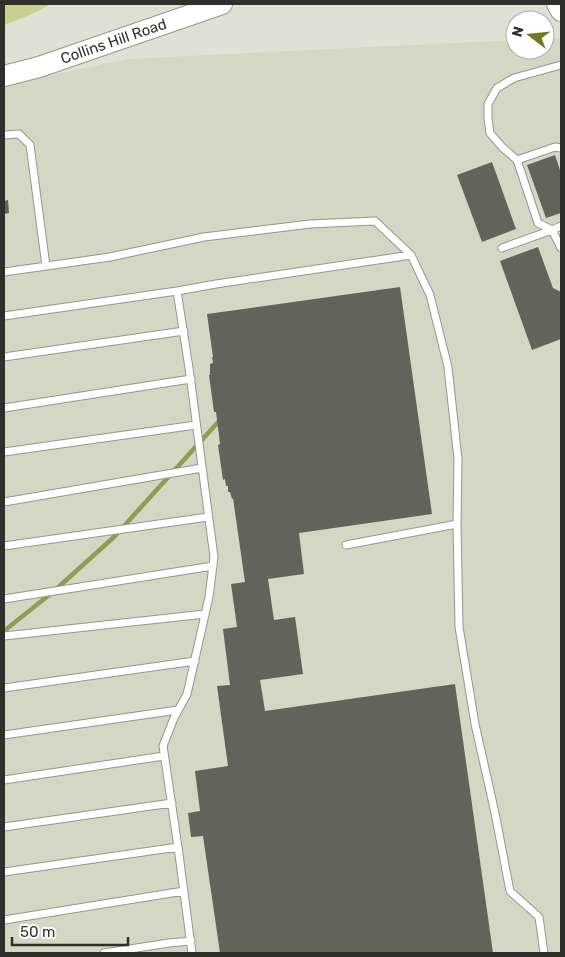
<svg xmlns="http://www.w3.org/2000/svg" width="565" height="957" font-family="Rubik,sans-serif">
	<rect width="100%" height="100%" fill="#e0e1d5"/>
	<path fill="#d4d7c3" d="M561 38V953H4V85L127 59 515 40V50H545V39Z"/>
	<path fill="#c8cf91" d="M4 4H51L30 15 4 25Z"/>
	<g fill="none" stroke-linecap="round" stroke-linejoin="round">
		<path stroke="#939a54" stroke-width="4.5" d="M4 631 54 591 114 537 220 420"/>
	</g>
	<path fill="#636459" d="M555 155 561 173V213L546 218 527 165Z
		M492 162 516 229 482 242 457 175Z
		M8 200 9 213 4 214V201Z
		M538 247 553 288 561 292V339L532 350 500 261Z
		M400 287 432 514 299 533 304 574 268 579 274 620 295 617 303 674 260 680 265 711 455 684 493 953H220L203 836 191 837 188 813 200 811 195 771 228 766 217 686 230 685 223 629 237 627 231 584 245 582 233 498 232 499 230 492H228V486H226L225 479 223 480 218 445 220 444 216 412H214L209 375H210V364L213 363 212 357H213L207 314Z"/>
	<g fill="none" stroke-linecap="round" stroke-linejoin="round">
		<g stroke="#95978b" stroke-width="9">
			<path id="lane" d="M561 65 514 78 497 88 488 104V119L490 133 502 147 517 160 555 147 561 148
				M4 135 19 134 30 145 46 266
				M517 160 538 223 552 230
				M561 226 552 230 561 248
				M502 248 552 230
				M4 272 110 257 204 237 310 224 375 221 411 255
				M4 316 177 291
				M4 357 184 331
				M4 408 191 379
				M4 452 196 425
				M4 502 202 468
				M457 524 459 627 475 724 495 813 510 891 539 917 544 953
				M4 546 208 517
				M4 599 213 566
				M4 636 205 614
				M4 688 195 661
				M4 735 178 710
				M4 780 164 756
				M4 827 172 803
				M4 872 178 847
				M4 920 184 891
				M104 953 169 943 191 941
				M192 953 178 847 163 746 174 718 187 694 209 597 214 557 189 368 177 291 216 284 411 255 430 295 448 367 458 459 457 524 346 545"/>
		</g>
		<g stroke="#95978b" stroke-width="22">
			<g id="secondary">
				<path d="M557 4 561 11"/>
				<path id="s1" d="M4 76 39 67 222 4"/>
			</g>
		</g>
		<use href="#lane" stroke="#fff" stroke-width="7"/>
		<use href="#secondary" stroke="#fff" stroke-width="20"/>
	</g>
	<g text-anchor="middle" stroke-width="5" stroke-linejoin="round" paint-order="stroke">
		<g font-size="15" fill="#2f302b" stroke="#fff">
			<text dy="5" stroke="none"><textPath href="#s1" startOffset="115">Collins Hill Road</textPath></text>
		</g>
	</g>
	<rect width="565" height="957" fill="none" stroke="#2f302b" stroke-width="10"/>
	<g transform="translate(530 35) rotate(286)"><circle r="24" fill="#ffffff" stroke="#acacaa"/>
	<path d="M0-4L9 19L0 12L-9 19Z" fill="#737922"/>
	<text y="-8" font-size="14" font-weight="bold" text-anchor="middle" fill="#2f302b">N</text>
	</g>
	<path d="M12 937v8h116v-8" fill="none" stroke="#2f302b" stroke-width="2.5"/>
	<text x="20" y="937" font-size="15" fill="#2f302b" stroke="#ffffff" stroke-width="4" paint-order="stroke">50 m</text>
</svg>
